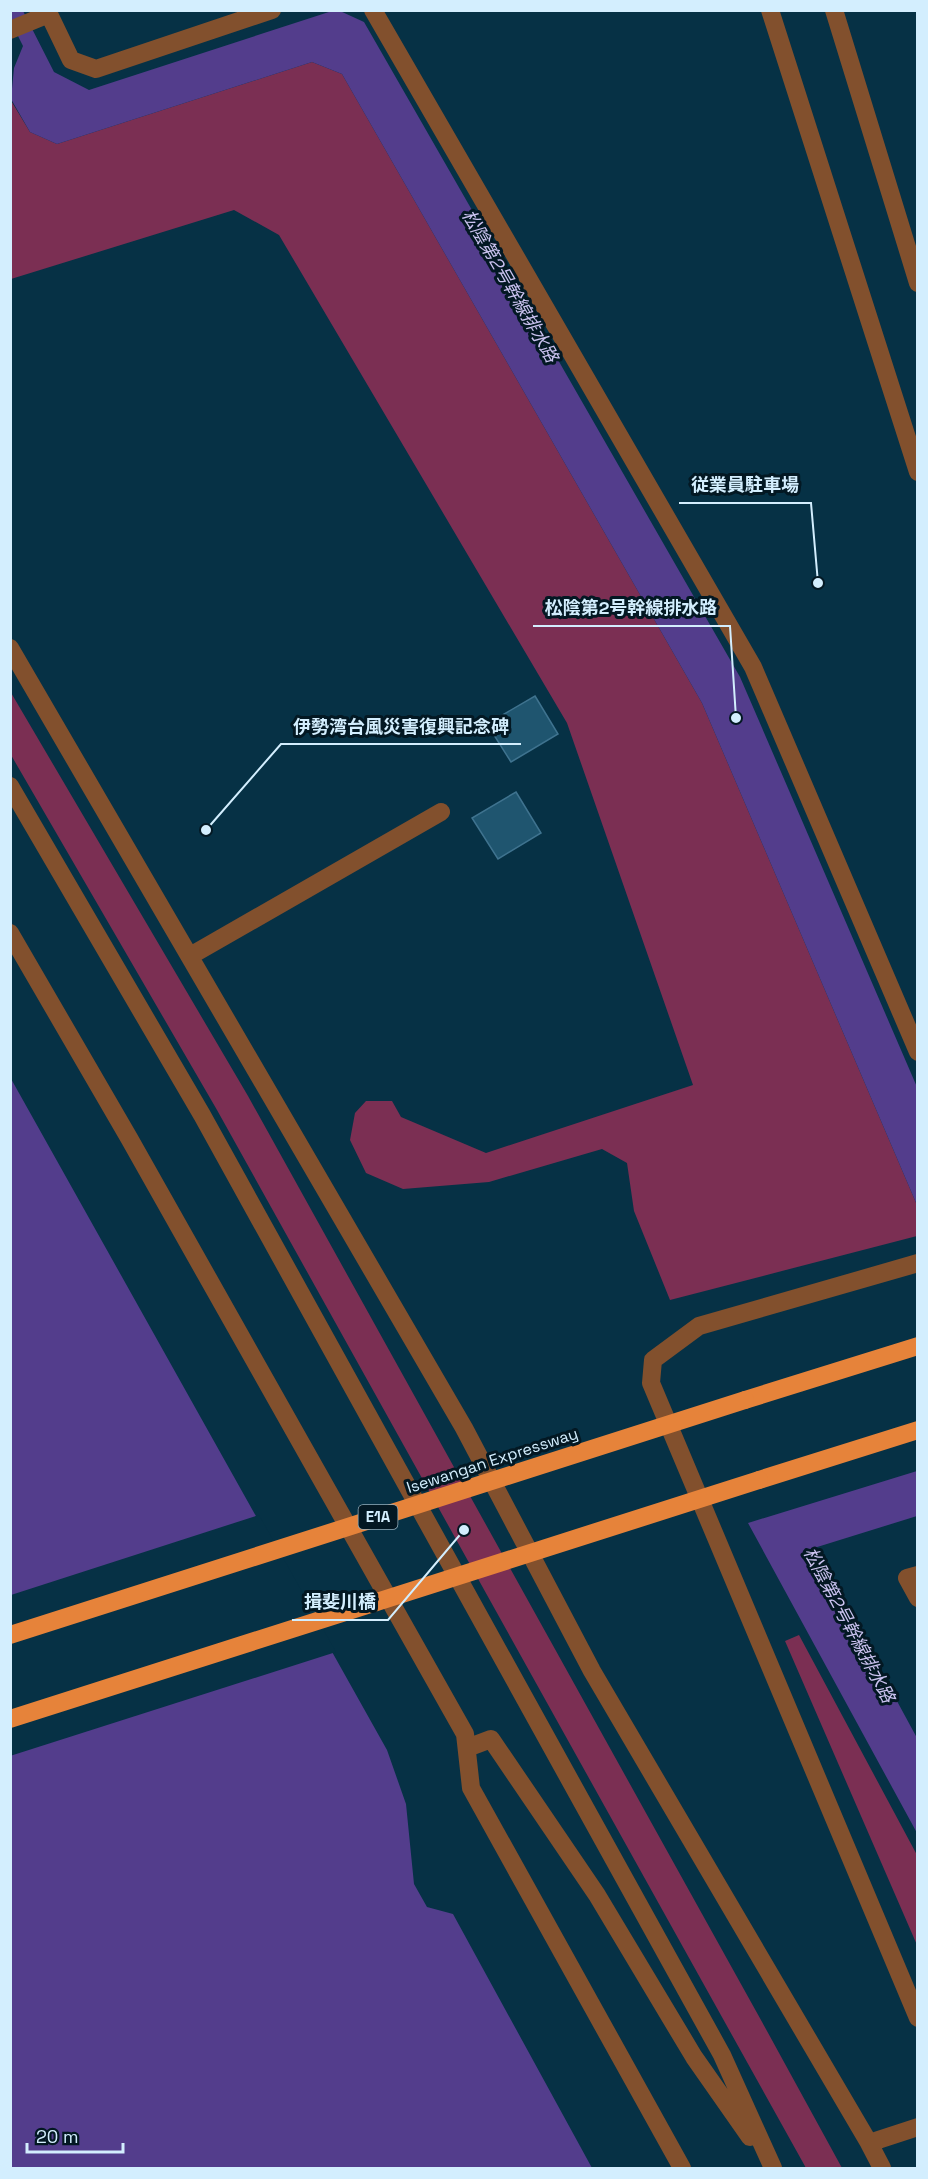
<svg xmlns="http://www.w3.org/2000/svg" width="928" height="2179" font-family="'Space Grotesk','Noto Sans JP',sans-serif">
	<rect width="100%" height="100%" fill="#063145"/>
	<path fill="#7b2f53" d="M312 62 342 74 702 703 917 1205V1236L670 1300 634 1211 627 1163 602 1149 489 1182 403 1189 366 1173 350 1140 355 1113 366 1101H392L401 1117 486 1153 693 1085 567 723 279 235 234 210 11 279 10 99 30 132 57 144Z
		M10 691 248 1096 767 2031 842 2168H806L217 1110 11 755Z
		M799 1635 917 1855V1945L785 1641Z"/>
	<path fill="#533d8c" d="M11 11H23L54 72 89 90 332 11H340L364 22 740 677 917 1087V1205L702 703 342 74 312 62 57 144 30 132 11 99 14 68 23 46 11 22Z
		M10 1077 387 1750 406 1804 414 1884 427 1907 453 1914 592 2168H11Z
		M917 1471V1516L814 1548 917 1738V1833L748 1523Z"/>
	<path fill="#063145" d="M259 1515 336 1652 10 1756 11 1595Z"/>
	<path fill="#1f556f" stroke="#3f738f" stroke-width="1.5" d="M535 696 558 734 511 762 487 724Z
		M516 792 541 833 498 859 472 818Z"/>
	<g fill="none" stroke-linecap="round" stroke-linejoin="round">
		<path stroke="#82502d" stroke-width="18" d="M47 10 71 60 96 69 272 10
			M373 10 753 667 918 1052
			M770 10 918 472
			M834 10 918 283
			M10 30 49 14
			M10 648 464 1428 592 1671 869 2143 882 2168
			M10 786 202 1115 722 2055 773 2168
			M10 933 129 1138 465 1734 471 1788 682 2168
			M190 956 441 812
			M918 1263 699 1326 653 1360 651 1383 918 2018
			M918 1575 907 1578 918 1598
			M467 1748 491 1739 597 1895 694 2057 750 2137
			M869 2143 918 2127"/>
		<path stroke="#e6833a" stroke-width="18" d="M745 1400 918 1346
			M759 1480 918 1430"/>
		<path stroke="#e6833a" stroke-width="18" d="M10 1635 745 1400
			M10 1719 759 1480"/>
	</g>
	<g text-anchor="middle" stroke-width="6" stroke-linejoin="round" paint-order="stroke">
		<rect fill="#031823" stroke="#95aebc" stroke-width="1.5" x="358.5" y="1505" width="39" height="24" rx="4.5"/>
		<g font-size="15" font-weight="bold" fill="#d3eefe">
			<text x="378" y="1522">E1A</text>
		</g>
		<g font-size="16" fill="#d3eefe" stroke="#031823">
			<text transform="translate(492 1460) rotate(-18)" y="6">Isewangan Expressway</text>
		</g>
		<g font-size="18" font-style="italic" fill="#cbc3f0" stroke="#031823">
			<text transform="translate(510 286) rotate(60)" y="6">松陰第2号幹線排水路</text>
			<text transform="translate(849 1625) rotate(62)" y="6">松陰第2号幹線排水路</text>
		</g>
	</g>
	<path fill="none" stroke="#d3eefe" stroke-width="2" d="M818 583L811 503H679M736 718L730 626H533M206 830L281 744H521M464 1530L388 1620H292"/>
	<g fill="#d3eefe" stroke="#031823" stroke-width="2">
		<circle cx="818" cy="583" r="6"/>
		<circle cx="736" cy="718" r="6"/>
		<circle cx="206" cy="830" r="6"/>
		<circle cx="464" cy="1530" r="6"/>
	</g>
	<g font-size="18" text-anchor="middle" font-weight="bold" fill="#d3eefe" stroke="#031823" stroke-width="6" stroke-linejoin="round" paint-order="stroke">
		<text x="745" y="491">従業員駐車場</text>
		<text x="631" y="614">松陰第2号幹線排水路</text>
		<text x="401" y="733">伊勢湾台風災害復興記念碑</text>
		<text x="340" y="1608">揖斐川橋</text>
	</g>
	<rect width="928" height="2179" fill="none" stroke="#d3eefe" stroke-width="24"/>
	<path d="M27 2143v9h96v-9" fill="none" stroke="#d3eefe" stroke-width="3"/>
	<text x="36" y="2143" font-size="18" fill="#d3eefe" stroke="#031823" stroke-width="4.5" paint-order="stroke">20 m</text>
</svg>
